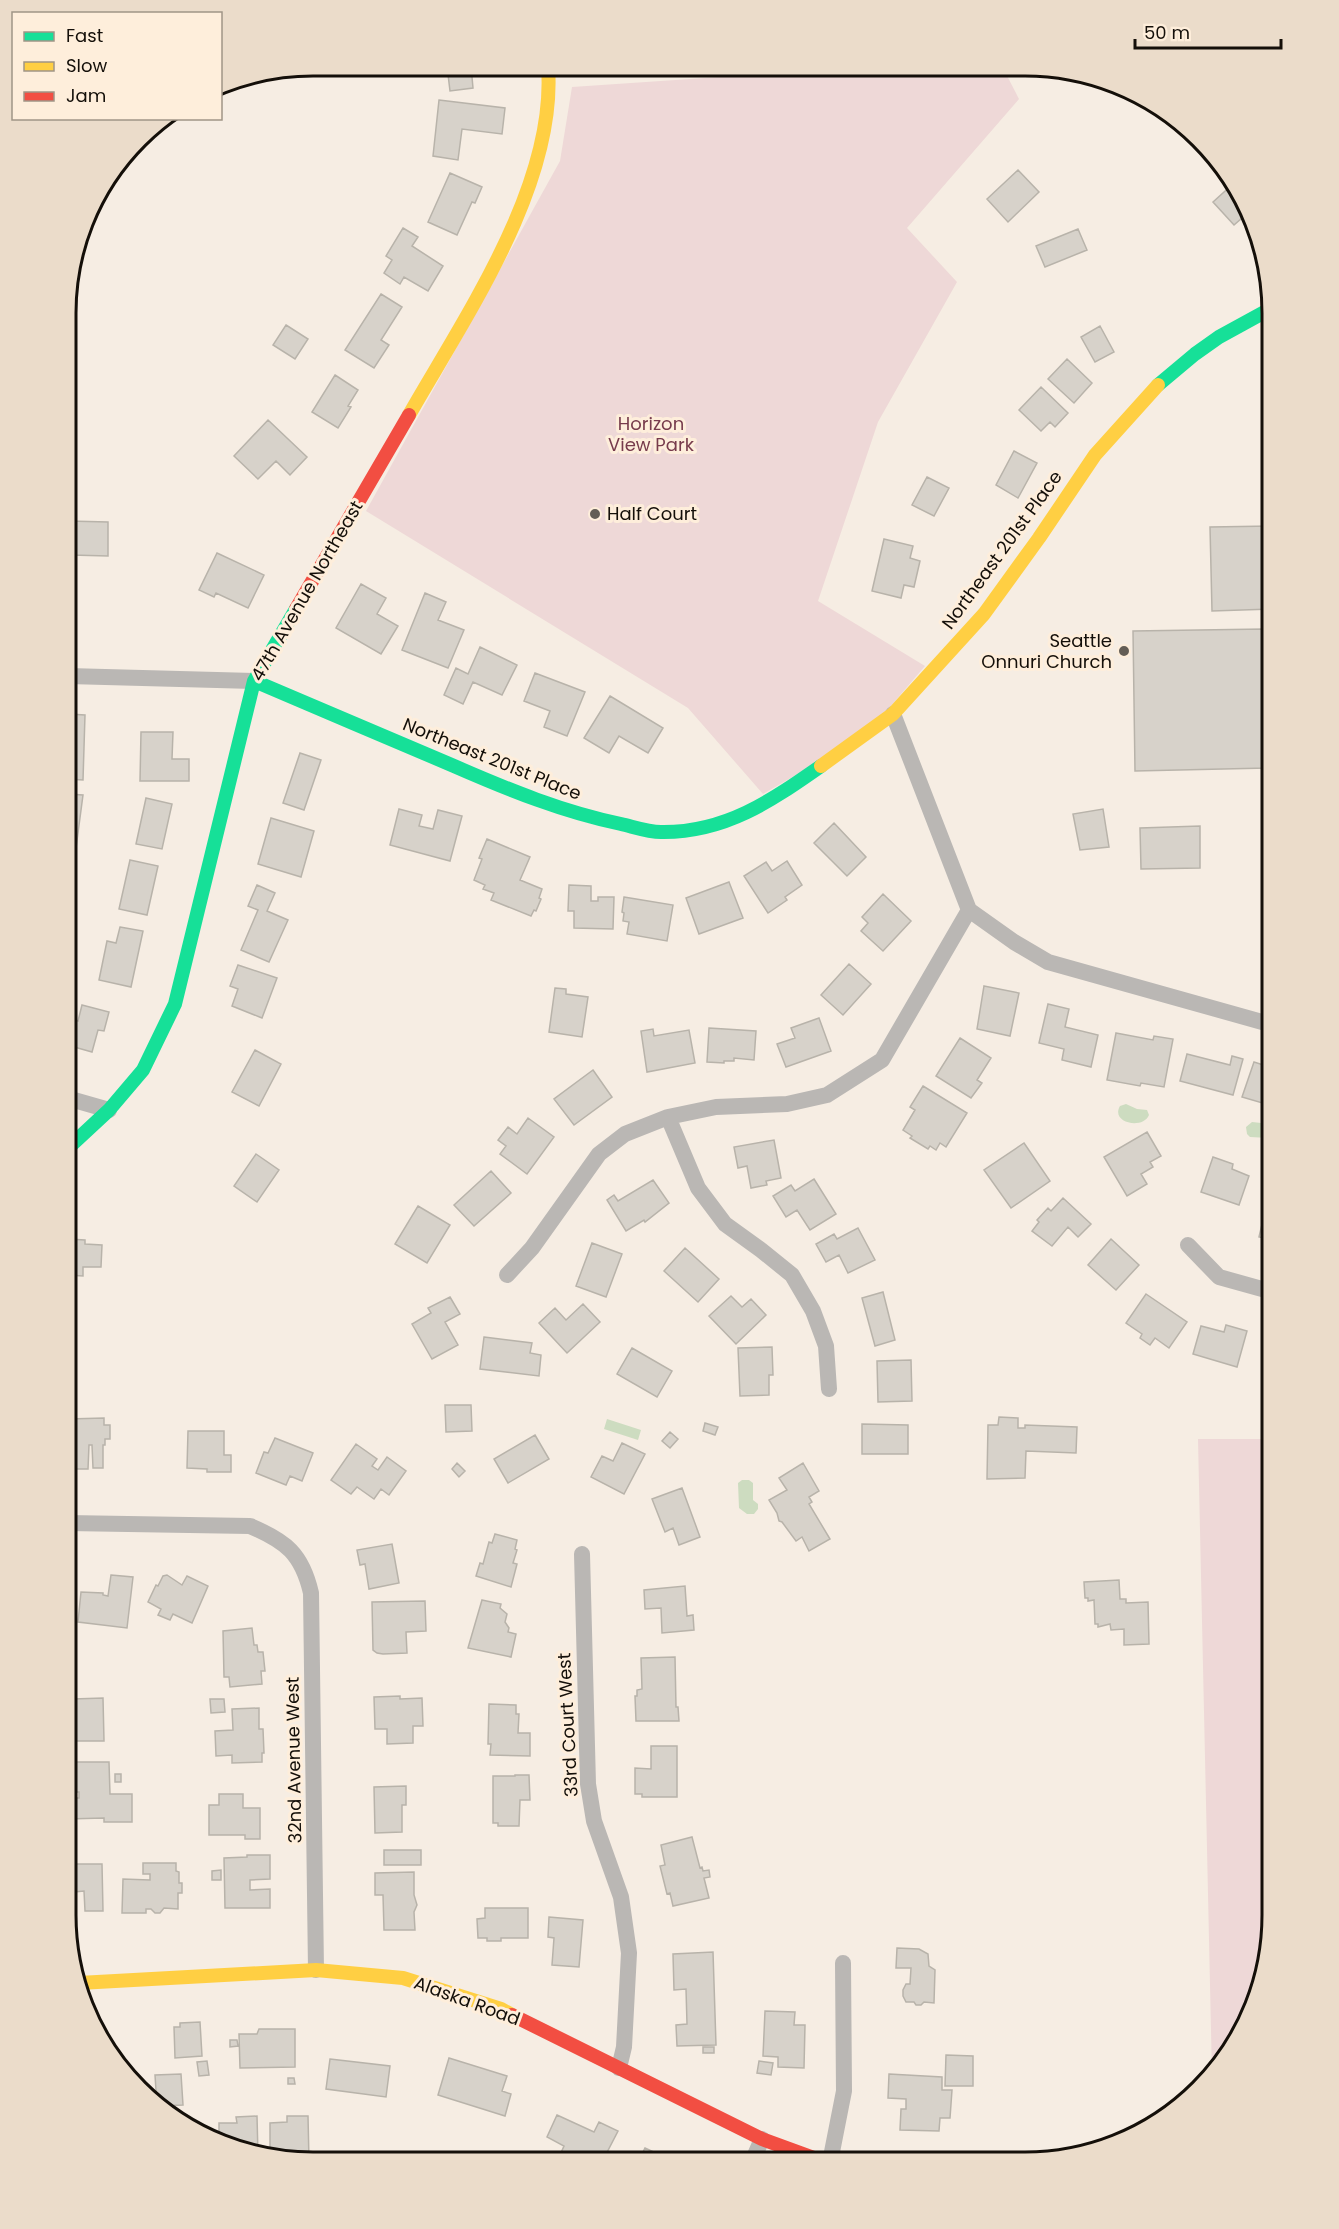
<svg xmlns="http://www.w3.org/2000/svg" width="1339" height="2229" font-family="Poppins,sans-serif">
	<rect width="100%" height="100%" fill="#f6ede3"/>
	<path fill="#eed8d7" d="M781 67 1003 68 1019 99 907 228 957 282 878 422 818 601 925 666 867 734 763 794 688 708 366 511 560 161 572 87 780 73Z
		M1198 1439H1273L1272 1932 1260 1995 1222 2066 1212 2076Z"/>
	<path fill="#cddcc0" d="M1126 1104 1137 1109 1147 1110 1149 1115C1143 1130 1110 1123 1120 1106Z
		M1252 1122 1261 1123 1273 1128V1141H1269V1138L1250 1137 1247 1134 1246 1127Z
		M607 1419 641 1430 638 1440 604 1429Z
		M742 1480H749L753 1483V1500L758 1504V1509L754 1514H747L739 1508 738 1483Z"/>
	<path fill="#d7d2ca" stroke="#b8b3aa" stroke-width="1.5" d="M447 66H471L473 88 450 91Z
		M619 67H636V70L619 71Z
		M439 100 505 108 502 134 462 129 458 160 433 156Z
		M1018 170 1039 192 1008 222 987 199Z
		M450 173 482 187 475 203 472 202 457 235 428 222Z
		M1234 183 1250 211 1234 225 1213 202Z
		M403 228 418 237 412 246 443 266 428 291 404 277 400 284 384 273 392 260 386 256Z
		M1078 229 1087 250 1045 267 1036 246Z
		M381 294 402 307 381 340 389 345 374 368 345 350Z
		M286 325 308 339 295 359 273 345Z
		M1100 326 1114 352 1095 362 1081 337Z
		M1067 359 1092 383 1074 403 1048 379Z
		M335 375 358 390 348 406 351 407 338 428 312 412Z
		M1041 387 1068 413 1055 427 1050 422 1041 431 1019 410Z
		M268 420 307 457 290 475 276 461 258 479 234 456Z
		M1014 451 1037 463 1018 498 996 485Z
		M927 477 949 488 934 516 912 505Z
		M68 521 108 522V556L71 555V550H68Z
		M1273 526V609L1212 611 1210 527Z
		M884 539 913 546 910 558 920 561 914 587 904 585 901 598 872 591Z
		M217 553 264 575 248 608 216 593 214 597 199 590Z
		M361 584 386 598 377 614 398 626 381 654 336 628Z
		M425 593 446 602 438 620 464 630 448 668 402 650Z
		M1264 629 1267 768 1135 771 1133 631Z
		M480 647 517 665 502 695 473 682 463 704 444 695 456 668 468 674Z
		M535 673 585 692 567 736 544 727 550 711 524 701Z
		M610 696 663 728 648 753 619 736 609 753 584 738Z
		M68 714 85 715 83 780 67 779Z
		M141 732H173L172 759H189V781H140Z
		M300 753 321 760 304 810 283 803Z
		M67 794 83 795 76 848 67 847Z
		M146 798 172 804 162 849 136 844Z
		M399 809 422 815 419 826 433 829 438 810 462 816 450 861 390 845Z
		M1103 809 1109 847 1080 850 1073 814Z
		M271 818 314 831 301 877 258 864Z
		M834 823 866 857 847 876 814 843Z
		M1200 826V868L1141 869 1140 828Z
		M487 839 530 857 520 880 542 889 539 898 541 899 536 911 534 910 531 916 491 900 494 893 483 889 485 885 474 880 482 859 479 858Z
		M130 860 158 866 147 915 119 909Z
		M787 861 802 885 785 897 787 900 768 913 744 876 766 862 772 871Z
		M729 882 743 918 699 934 686 898Z
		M257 885 275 893 267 911 288 920 269 962 241 950 258 910 248 906Z
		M569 885 591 886V901H598V897H614L613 929 574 928V911H568Z
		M883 894 911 921 883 951 861 931 868 923 862 917Z
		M624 897 673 905 667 941 627 934 629 922 623 921 624 913 622 912Z
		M67 904 75 906 67 944Z
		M120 927 143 931 131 987 99 980 107 941 116 943Z
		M849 964 871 984 843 1015 821 995Z
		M238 965 277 978 262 1018 232 1006 238 989 230 986Z
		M984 986 1019 993 1010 1036 977 1029Z
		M555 988 566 989V994L588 997 582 1037 549 1032Z
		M1048 1004 1069 1009 1065 1027 1098 1035 1091 1067 1062 1060 1064 1049 1039 1043Z
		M82 1005 109 1012 104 1031 98 1030 92 1052 67 1045V1018L78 1021Z
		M819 1018 831 1051 786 1067 777 1044 795 1038 791 1028Z
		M709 1028 756 1031 754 1060 734 1058V1061H724V1063L707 1062Z
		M653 1029 654 1036 689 1030 695 1063 647 1072 641 1031Z
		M1116 1033 1153 1040 1154 1036 1173 1039 1164 1087 1141 1083 1140 1086 1107 1080Z
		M960 1038 991 1058 977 1080 982 1083 971 1098 936 1076Z
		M255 1050 281 1064 259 1106 232 1092Z
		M1187 1054 1230 1065 1232 1056 1243 1059 1233 1095 1180 1081Z
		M1254 1062 1273 1068V1106L1242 1097Z
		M593 1070 612 1097 574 1125 554 1099Z
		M923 1086 967 1113 946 1147 940 1143 936 1150 930 1146 928 1149 910 1138 912 1136 903 1130 915 1110 910 1107Z
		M528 1118 554 1137 527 1174 500 1154 506 1146 498 1140 508 1127 517 1134Z
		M1147 1132 1161 1156 1150 1162 1153 1167 1141 1174 1147 1184 1127 1196 1104 1157Z
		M774 1140 781 1178 766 1181 767 1185 751 1188 747 1166 738 1168 734 1147Z
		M1024 1143 1050 1181 1011 1208 984 1170Z
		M256 1154 279 1170 257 1202 234 1186Z
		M1213 1157 1233 1164 1232 1169 1249 1176 1239 1205 1201 1192Z
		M491 1171 511 1193 474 1226 454 1205Z
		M814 1179 836 1214 810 1230 797 1210 786 1217 773 1196 791 1185 795 1191Z
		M653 1180 669 1203 645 1222 644 1220 626 1231 607 1200 614 1195 618 1201Z
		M1269 1195 1273 1196V1240L1259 1237Z
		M1063 1198 1091 1224 1078 1237 1068 1227 1052 1246 1032 1231 1039 1222 1037 1220 1048 1208 1051 1211Z
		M418 1206 450 1225 427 1263 395 1244Z
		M858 1228 875 1260 848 1273 839 1255 826 1262 816 1244 834 1234 837 1239Z
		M67 1239 85 1240V1244L102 1245 101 1267H83V1276L67 1275Z
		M1111 1239 1139 1265 1116 1290 1088 1265Z
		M592 1243 622 1254 606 1297 576 1286Z
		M685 1248 719 1279 698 1302 664 1271Z
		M883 1292 895 1340 875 1346 862 1298Z
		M1146 1294 1187 1322 1169 1348 1155 1338 1150 1345 1140 1338 1142 1334 1126 1323Z
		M731 1296 742 1307 751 1299 766 1315 736 1344 709 1316Z
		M450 1297 460 1314 445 1322 458 1345 432 1359 412 1324 431 1313 428 1308Z
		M583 1304 600 1322 567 1353 539 1323 555 1308 566 1320Z
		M1226 1325 1247 1331 1237 1367 1193 1354 1201 1326 1224 1332Z
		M484 1337 532 1343 530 1353 541 1355 539 1376 480 1369Z
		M772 1347 773 1375H769V1395L740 1396 738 1348Z
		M632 1348 672 1371 657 1397 617 1374Z
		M911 1360 912 1401 878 1402 877 1361Z
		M445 1405H471L472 1431 446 1432Z
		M999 1417 1018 1418V1428H1025V1425L1077 1427 1076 1453 1026 1451 1025 1478 987 1479 988 1425H998Z
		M104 1418V1425H110V1439H105V1445H103V1468H93L92 1445H89L88 1469H71V1459H67L68 1419Z
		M705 1423 718 1427 715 1435 703 1431Z
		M862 1424 908 1425V1454H862Z
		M188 1431H224V1455H231V1472H207V1469L187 1468Z
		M670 1432 678 1439 670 1448 662 1441Z
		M535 1435 549 1459 508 1483 494 1459Z
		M275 1438 313 1453 302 1481 290 1476 286 1485 256 1473 264 1452 268 1453Z
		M622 1443 645 1454 624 1494 591 1477 602 1456 613 1461Z
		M356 1444 377 1459 372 1466 378 1470 387 1457 406 1471 389 1495 381 1489 374 1499 357 1487 351 1494 331 1480Z
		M457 1463 465 1471 459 1477 452 1469Z
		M803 1463 819 1491 809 1497 812 1502 809 1504 830 1539 809 1551 802 1537 796 1541 782 1522 779 1521 777 1513 769 1500 787 1490 779 1478Z
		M682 1488 700 1537 679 1545 673 1528 665 1532 652 1499Z
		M495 1534 517 1540 515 1549 517 1550 513 1563 517 1564 511 1587 476 1576 480 1563 483 1564 489 1542 492 1543Z
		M392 1544 399 1583 369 1589 365 1564 360 1565 357 1550Z
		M111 1575 133 1577 127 1628 78 1622 81 1592 103 1593V1595L108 1596Z
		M167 1575 182 1585 187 1576 208 1586 192 1623 173 1614 170 1620 158 1615 161 1609 148 1602 156 1585 158 1586 163 1576Z
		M1119 1580 1120 1599H1126V1603L1148 1602 1149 1644 1124 1645V1629L1111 1630 1110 1624 1098 1627V1624H1095L1094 1600 1088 1601V1598H1085L1084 1582Z
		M685 1586 687 1616 693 1615 694 1630 662 1633 661 1608 645 1609 644 1590Z
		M482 1600 501 1604 500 1608 507 1614 505 1622 509 1628 508 1632 516 1634 511 1657 468 1648Z
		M425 1601 426 1631 406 1632 407 1653 383 1654 377 1653 373 1650 372 1602Z
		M252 1628 254 1645H257L258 1652H263L265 1671H261L262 1684 230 1687 229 1677H224L223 1631Z
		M675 1657 676 1707H678L679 1721H636L635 1696H637V1690L642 1689 641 1658Z
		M400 1696V1699L422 1698 423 1726H413V1743L387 1744V1729H375L374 1697Z
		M103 1698 104 1741H71L69 1712H73L70 1709V1702L73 1699Z
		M210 1699H224L225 1712 211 1713Z
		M489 1704 516 1705V1714H519L518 1733H530V1756L490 1755 491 1744H488Z
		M259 1708V1729H263L264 1753H262V1762L232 1763V1755L216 1756 215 1731 233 1730 232 1709Z
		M651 1746H677V1797H642V1794H635V1768L651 1769Z
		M66 1762H109L110 1794H132V1822H104V1818L67 1819V1804H75V1798H79V1792H66Z
		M115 1774H121V1782H115Z
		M515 1775H529L530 1800H520L519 1826H498V1823H493V1776H515Z
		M406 1786V1805H402V1832L375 1833 374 1787Z
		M219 1794H243V1808H260V1839H245V1835H209V1805H219Z
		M692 1837 700 1868 702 1867 703 1871 709 1870 710 1877 704 1878 709 1898 673 1906 670 1893 667 1894 660 1866 665 1865 661 1845Z
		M384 1850H421V1865H384Z
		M247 1855H270V1879L250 1880V1890L270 1889V1908H225L224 1858 247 1857Z
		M143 1863H176V1871L179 1872V1883H182V1893H178V1909L164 1908 160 1913H155L151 1909H146V1913H122L123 1879 150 1880V1874H143Z
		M66 1864H102L103 1911H85L84 1891 74 1892 75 1911H66Z
		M221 1870V1880H212V1871Z
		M414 1872V1895L417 1905 414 1912 415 1930H384L383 1895H375V1873Z
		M485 1908H528V1938H501V1941H487V1938H478L477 1919 485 1918Z
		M549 1917 583 1920 579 1967 552 1965 554 1938 548 1937Z
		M897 1948 919 1949 928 1954 929 1966 935 1970 934 2003 924 2002 921 2005H916L914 2002H906L903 1996V1990L906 1984H910L911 1968H896Z
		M713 1952 716 2045 677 2046 676 2025 687 2024 686 1989 674 1990 673 1954Z
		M765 2011 795 2012 794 2025H805L804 2068 778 2067V2057L763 2056Z
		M200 2022 202 2056 175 2058 174 2027H180V2023Z
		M259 2029H295V2067L240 2068 239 2034H257Z
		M230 2040H237L238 2046 230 2047Z
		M703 2047H714V2053H703Z
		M946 2055 973 2056V2086H945Z
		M449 2058 507 2076 502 2091 511 2094 505 2116 438 2095Z
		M330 2059 390 2066 386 2097 326 2089Z
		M207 2061 209 2075 199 2076 197 2062Z
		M759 2061 773 2063 771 2075 757 2073Z
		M181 2074 183 2105 157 2106 155 2075Z
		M889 2074 942 2077V2090H952L950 2118H940L939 2131 900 2130 901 2109H906V2099L888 2098Z
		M288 2078H294L295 2084H288Z
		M557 2115 594 2132 599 2122 618 2131 602 2162H574L560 2155 564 2146 547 2137Z
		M257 2116 258 2155 219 2144V2123H237L236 2117Z
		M287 2116H308L309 2161H282L270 2158V2123L287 2122Z
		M645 2148 675 2162H638Z"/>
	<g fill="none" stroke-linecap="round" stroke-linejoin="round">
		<path stroke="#bab7b4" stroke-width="16" d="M68 676 254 681
			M893 714 969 910 1014 942 1048 962 1273 1025
			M67 1098 109 1110
			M668 1117 698 1188 725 1224 761 1250 792 1275 813 1311 826 1346 829 1389
			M1188 1245 1219 1277 1273 1292
			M507 1275 532 1248 599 1154 625 1134 668 1117 716 1107 787 1104 827 1095 882 1060 969 910
			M67 1523 250 1526C286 1541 302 1554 311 1593L316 1970
			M582 1554 588 1784 594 1821 621 1897 629 1953 624 2047 619 2068
			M752 2162 762 2139
			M830 2162 844 2091 843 1963"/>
		<path stroke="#16e098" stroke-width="14" d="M1158 385 1195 354 1219 337 1272 308
			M254 681C321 709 387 738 454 766 509 790 563 812 621 824 634 827 648 832 661 832 725 833 771 801 821 766
			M67 1149 109 1110 143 1070 175 1004 254 681 296 609"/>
		<path stroke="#ffcf43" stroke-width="14" d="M409 415C465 317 557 184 548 67
			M821 766 893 714 984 614 1039 538 1095 455 1158 385
			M79 1983 316 1970 403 1978 501 2009 512 2015"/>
		<path stroke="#f24e42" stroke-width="14" d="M296 609 409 415
			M512 2015 762 2139 825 2162"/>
	</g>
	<g fill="#635d55" stroke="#feeedb" stroke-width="2">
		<circle cx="595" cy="514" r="6"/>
		<circle cx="1124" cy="651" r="6"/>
	</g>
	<g text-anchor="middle" stroke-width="6" stroke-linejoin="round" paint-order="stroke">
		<g font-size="18" fill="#773b4c" stroke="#feeedb">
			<text x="651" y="430">Horizon<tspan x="651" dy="21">View Park</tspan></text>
		</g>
		<g font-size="18" fill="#140f09" stroke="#feeedb" text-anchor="start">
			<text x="607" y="520">Half Court</text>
			<text x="1112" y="647" text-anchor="end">Seattle<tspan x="1112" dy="21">Onnuri Church</tspan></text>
		</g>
		<g font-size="18" fill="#140f09" stroke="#feeedb">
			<text transform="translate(1002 550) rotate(-54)" y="6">Northeast 201st Place</text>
			<text transform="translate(307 591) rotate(-60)" y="6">47th Avenue Northeast</text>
			<text transform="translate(492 759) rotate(22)" y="6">Northeast 201st Place</text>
			<text transform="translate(568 1725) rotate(-93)" y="6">33rd Court West</text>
			<text transform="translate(294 1760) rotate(-91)" y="6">32nd Avenue West</text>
			<text transform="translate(467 2001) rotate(20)" y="6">Alaska Road</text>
		</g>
	</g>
	<path d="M0 0H1339V2229H0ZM313 76H1025A237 237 0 0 1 1262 313V1915A237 237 0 0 1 1025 2152H313A237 237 0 0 1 76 1915V313A237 237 0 0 1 313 76Z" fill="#ebdcca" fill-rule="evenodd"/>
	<path fill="none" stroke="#140f09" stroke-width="3" d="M313 76H1025A237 237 0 0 1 1262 313V1915A237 237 0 0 1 1025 2152H313A237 237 0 0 1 76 1915V313A237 237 0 0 1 313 76Z"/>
	<rect x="12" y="12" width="210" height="108" fill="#feeedb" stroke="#a09587" stroke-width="1.5"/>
	<rect x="24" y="32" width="30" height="9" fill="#16e098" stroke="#a09587" stroke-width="1.5"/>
	<text x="66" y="42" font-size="18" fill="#140f09">Fast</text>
	<rect x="24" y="62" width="30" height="9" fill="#ffcf43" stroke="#a09587" stroke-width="1.5"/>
	<text x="66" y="72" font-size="18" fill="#140f09">Slow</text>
	<rect x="24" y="92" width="30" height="9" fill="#f24e42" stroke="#a09587" stroke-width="1.5"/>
	<text x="66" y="102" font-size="18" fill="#140f09">Jam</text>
	<path d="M1135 39v9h146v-9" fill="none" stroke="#140f09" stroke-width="3"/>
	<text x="1144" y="39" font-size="18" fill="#140f09" stroke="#feeedb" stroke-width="4.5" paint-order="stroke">50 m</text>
</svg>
